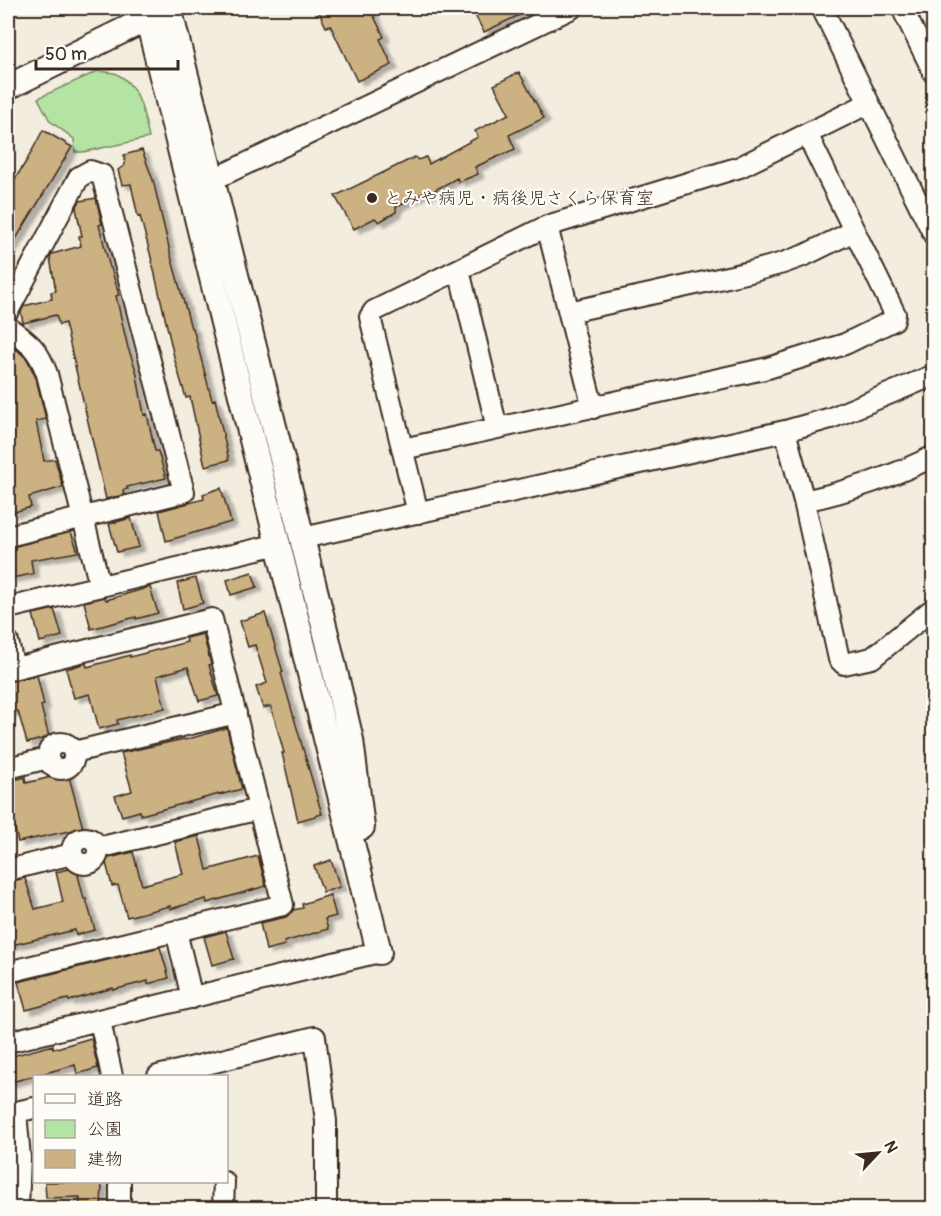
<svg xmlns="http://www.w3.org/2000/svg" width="941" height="1216" font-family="Pangolin,'Klee One',sans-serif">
	<defs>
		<filter id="shadow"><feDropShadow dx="6" dy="4" stdDeviation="1.5" flood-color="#0004"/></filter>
	</defs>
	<rect width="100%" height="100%" fill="#f3ede0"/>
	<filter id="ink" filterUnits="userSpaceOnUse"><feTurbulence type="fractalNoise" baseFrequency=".0167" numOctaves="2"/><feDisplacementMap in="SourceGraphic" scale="12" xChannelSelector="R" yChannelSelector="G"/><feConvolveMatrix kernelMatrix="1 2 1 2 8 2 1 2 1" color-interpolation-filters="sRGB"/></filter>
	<g filter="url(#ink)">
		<path fill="#b4e4a4" stroke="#788761" stroke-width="1.5" d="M98 71C103 72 112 72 117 74 140 86 144 115 149 138L83 152H75L74 139 50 121 38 98Z"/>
		<path fill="#ccb182" stroke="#3b2a1e" stroke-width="1.5" filter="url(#shadow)" d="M317 8H370L384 37 380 39 392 65 357 81 330 25 326 27Z
			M471 8H534L484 32Z
			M519 72 544 118 509 135 515 149 475 167 478 174 459 182 457 178 426 195 425 192 396 207V212L379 222 375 218 354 229 335 196 415 157 418 160 426 157 429 164 478 137 475 131 509 114 494 85Z
			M43 130 72 147 8 252V190L27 160Z
			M142 150 153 180 171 256 191 328H193L212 400 215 399 229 460 205 466 190 397 186 398 175 361 150 253 140 216 138 217 131 184 122 185 118 170 125 165 124 155Z
			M96 198 102 224 99 225 110 268H111L119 295 116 296 128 348 136 370 144 415 147 414 155 451H158L166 478 127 487 128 489 123 490 124 495 106 499 65 323 59 325 56 315 23 323 21 312 24 306 52 299 51 292 56 291 50 258 52 254 81 246 79 236H82L76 208 80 201Z
			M13 346 27 359 36 378 46 419 36 421 44 461 55 459 63 487 29 497 31 507 11 513 8 496V349Z
			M221 488 231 522 166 541 159 511 204 499 203 494Z
			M131 518 139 547 117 552 109 524Z
			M71 532 78 552 31 560 33 574 11 578 8 548Z
			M252 572 257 587 231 595 227 580Z
			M196 578 203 603 183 609 177 583Z
			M150 587 158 613 136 619V617L91 629 84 602 105 597 106 600Z
			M54 609 62 636 40 642 33 614Z
			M265 613 283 672 281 673 322 814 298 821 282 753H284L271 706 263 708 256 687 267 683 255 645 248 647 240 621Z
			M203 634 211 664 209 665 218 696 199 701 188 667 157 676 165 708 117 720 118 724 99 729 90 694 74 698 66 669 86 663 87 667 130 655V657L187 642 186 638Z
			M37 675 44 705 41 706 49 737 27 743 18 711 8 713V682Z
			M227 728 242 789 223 794V793L141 815 140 811 122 816 115 796 132 791 121 753 184 739 185 740Z
			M68 773 83 828 18 842 10 808 8 809V789L13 787 11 781 25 777 26 783Z
			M199 836 207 870 258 856 266 886 207 903 206 899 170 909V906L127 917 118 885 112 886 105 859 133 852 142 885 183 874 175 842Z
			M331 860 340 887 323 892 314 866Z
			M76 867 84 899H86L95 930 76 935 75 930 8 946V882L25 878 35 909 63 902 56 872Z
			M330 895 336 916 325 919 328 929 284 942 285 945 266 950 260 923 286 917 293 910 303 908 302 904Z
			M226 931 234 959 212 965 204 937Z
			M160 947 169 978 148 984V981L113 990V988L69 1001 68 999 26 1010 18 982Z
			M91 1038 98 1068 77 1074 75 1065 8 1083V1057L53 1045V1049Z
			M45 1182H102L101 1209H79L80 1197 46 1198Z"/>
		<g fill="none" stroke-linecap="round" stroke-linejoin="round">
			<g stroke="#3b2a1e" stroke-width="24">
				<path id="minor" d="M822 8 934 235
					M902 8 934 73
					M212 180 572 8
					M547 226 593 408
					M459 270 497 428
					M8 311 79 177 90 171 102 175 184 492 8 536
					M569 312 750 272 783 263 805 255 854 231
					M8 327C29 343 38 348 47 374L100 586
					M785 431 804 501 839 659 844 664 872 658 934 608
					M403 449 768 368 845 344 894 320 895 314 807 134
					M804 501C850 491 892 477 934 456
					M418 513 370 317 374 311 547 226 740 167 869 103
					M303 538 785 431 831 418 934 375
					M8 608 279 544
					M8 642 14 668
					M8 670 212 619 283 905 8 972
					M48 756a13 13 0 1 1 26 0a13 13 0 1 1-26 0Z
					M74 752 236 713
					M8 768 48 758
					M72 851a13 13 0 1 1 26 0a13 13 0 1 1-26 0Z
					M98 848 259 809
					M8 870 72 854
					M176 931 192 998
					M100 1021 112 1076
					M8 1042 379 952
					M158 1076 315 1037 326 1121V1208
					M18 1208 20 1158 16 1112 34 1108
					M120 1208V1182
					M223 1208 224 1182"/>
			</g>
			<g stroke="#3b2a1e" stroke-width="28">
				<path id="tertiary" d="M145 8 379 952
					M169 8 328 642 351 740 362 827
					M8 87 161 12"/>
			</g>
			<use href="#minor" stroke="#fdfcf7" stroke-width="20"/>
			<use href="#tertiary" stroke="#fdfcf7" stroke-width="24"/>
		</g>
	</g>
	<circle fill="#3b2a1e" stroke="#fdfcf7" stroke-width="2" cx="372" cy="198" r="6"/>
	<g text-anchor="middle" stroke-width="4.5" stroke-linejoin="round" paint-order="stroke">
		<g font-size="18" fill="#3b2a1e" stroke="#fdfcf7" text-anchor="start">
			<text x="384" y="204">とみや病児・病後児さくら保育室</text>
		</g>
	</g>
	<rect width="941" height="1216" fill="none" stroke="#fdfcf7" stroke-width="30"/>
	<rect x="15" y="15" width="911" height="1186" fill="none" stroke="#3b2a1e" stroke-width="2" filter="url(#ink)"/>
	<rect x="33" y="1075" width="195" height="108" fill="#fdfcf7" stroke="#afa8a0" stroke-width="1.5"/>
	<rect x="45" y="1094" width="30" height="9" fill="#fdfcf7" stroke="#afa8a0" stroke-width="1.5"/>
	<text x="87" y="1105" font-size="18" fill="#3b2a1e">道路</text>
	<rect x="45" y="1120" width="30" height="18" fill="#b4e4a4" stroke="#afa8a0" stroke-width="1.5"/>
	<text x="87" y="1135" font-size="18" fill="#3b2a1e">公園</text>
	<rect x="45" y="1150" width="30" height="18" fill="#ccb182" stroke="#afa8a0" stroke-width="1.5"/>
	<text x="87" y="1165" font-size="18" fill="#3b2a1e">建物</text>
	<g transform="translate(878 1153) rotate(64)" stroke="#fdfcf7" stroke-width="4.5" paint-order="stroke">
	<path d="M0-4.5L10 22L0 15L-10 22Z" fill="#3b2a1e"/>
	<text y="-9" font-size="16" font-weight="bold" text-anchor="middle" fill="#3b2a1e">N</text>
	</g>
	<path d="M36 60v9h142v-9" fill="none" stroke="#3b2a1e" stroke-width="3"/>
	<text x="45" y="60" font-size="18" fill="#3b2a1e" stroke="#fdfcf7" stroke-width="4.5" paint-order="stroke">50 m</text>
</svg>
